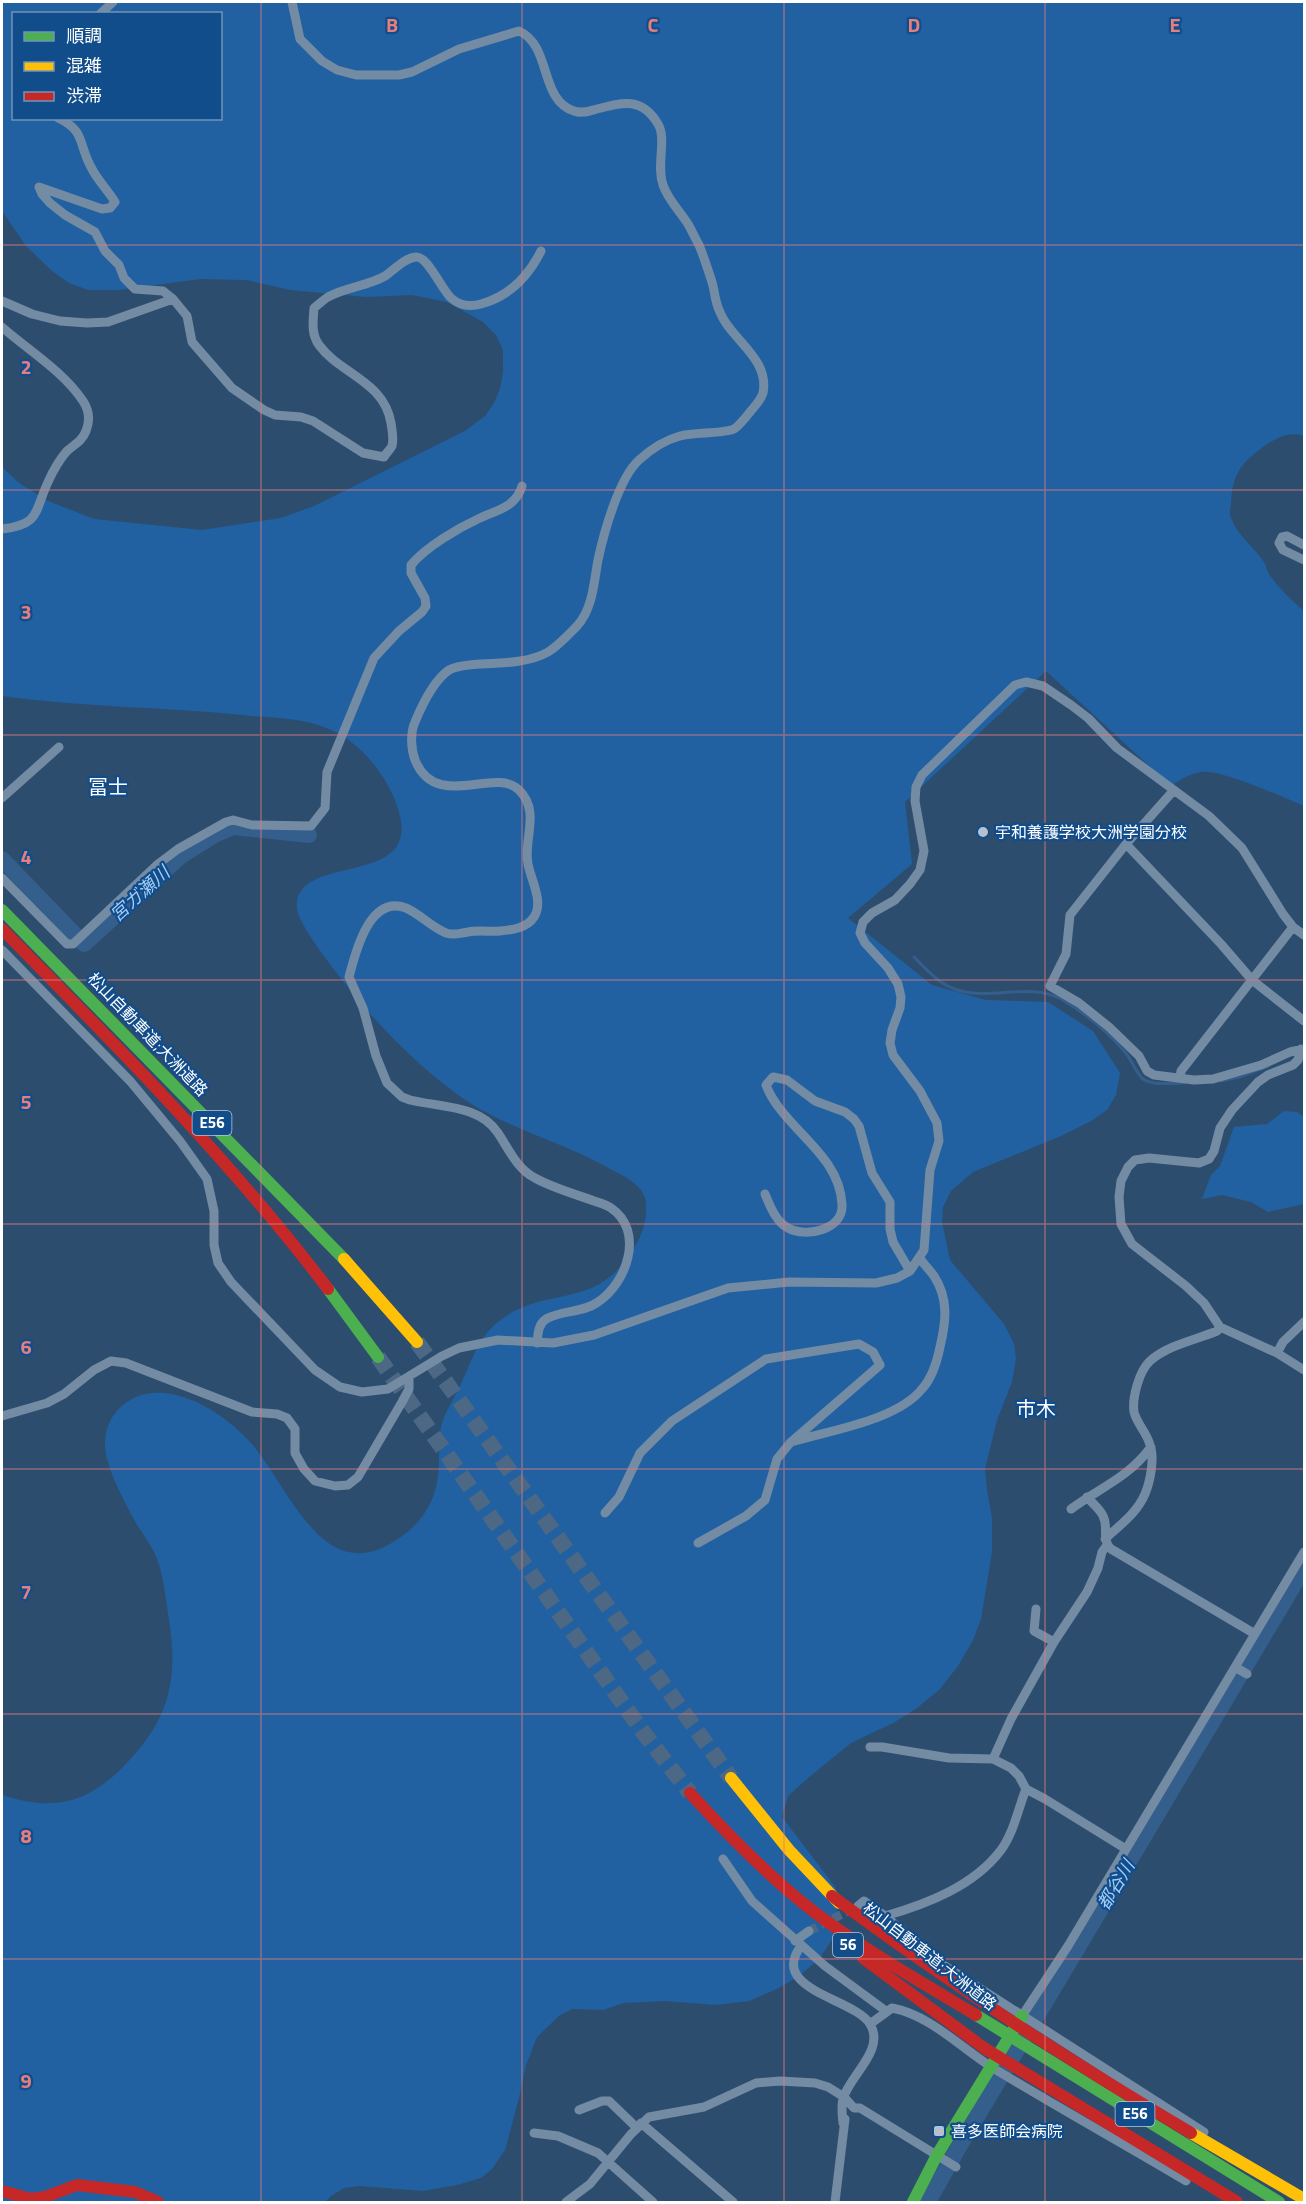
<svg xmlns="http://www.w3.org/2000/svg" width="1306" height="2204" font-family="'Titillium Web','Noto Sans JP',sans-serif">
	<rect width="100%" height="100%" fill="#2d4d6f"/>
	<path fill="#2161a1" fill-rule="evenodd" d="M2 2H1304V436C1288 430 1272 440 1259 450 1238 466 1232 478 1231 505 1230 509 1229 514 1231 518 1237 535 1254 547 1264 562 1266 565 1266 568 1267 570 1273 583 1293 602 1304 611V806C1285 798 1219 768 1201 772 1190 774 1180 779 1171 786L1046 671 905 802 912 864 848 918 932 985 986 1000 1048 1002 1093 1031 1120 1073 1116 1095 1107 1110 1091 1121 1061 1136 973 1172 951 1191 943 1207 942 1222 950 1260 1004 1324 1014 1344 1016 1358 1012 1382 997 1420 985 1469 987 1490 992 1518V1552L981 1619 973 1640 958 1666 940 1689 917 1708 895 1722 851 1743 808 1778 788 1796 782 1817 836 1888 837 1909 833 1938 819 1959 799 1976 779 1988 749 2001 716 2005 665 2001 624 2003 603 2010 572 2009 560 2015 537 2037 526 2065 519 2098 505 2150 492 2169 481 2178 457 2185 423 2191 360 2186 344 2188 331 2196 325 2202H2V1795C51 1811 85 1805 123 1767 171 1719 179 1678 168 1613 165 1593 163 1572 155 1554 150 1543 142 1533 136 1523 125 1503 105 1466 105 1445 105 1423 116 1406 136 1397 151 1391 167 1392 183 1397 209 1405 234 1424 252 1444 291 1490 325 1594 402 1536 423 1521 435 1501 438 1476 440 1460 438 1443 441 1427 444 1412 455 1398 461 1384 472 1361 477 1339 498 1322 544 1284 595 1312 632 1251 641 1238 647 1222 646 1206 646 1197 643 1191 636 1185 628 1177 615 1172 605 1166 563 1143 514 1130 473 1105 437 1082 402 1049 373 1017 357 999 299 929 297 909 292 849 428 892 397 806 389 781 369 754 347 739 316 717 279 719 243 715 162 707 82 707 2 696V467L19 483 48 501 94 519 202 530 281 518 314 506 465 431 485 416 494 403 500 389 503 372V350L496 335 483 322 447 302 412 295 366 297 290 290 247 280 200 279 119 290H88L69 283 52 271 26 246 2 211ZM14 14H220V118H14Z
		M1284 1111 1297 1112 1304 1117V1204L1268 1212 1251 1202 1222 1195 1202 1199 1211 1175 1220 1166 1234 1127 1267 1124Z"/>
	<g fill="none" stroke-linecap="round" stroke-linejoin="round">
		<path stroke="#345f8c" stroke-width="3" d="M914 957C922 965 931 975 941 982 978 1008 1024 979 1061 999 1085 1013 1107 1031 1125 1052 1132 1060 1136 1073 1143 1079 1153 1086 1173 1083 1184 1083
			M1221 1081 1239 1077 1269 1066"/>
		<path stroke="#345f8c" stroke-width="16" d="M2 859 84 944 181 856 216 834 233 827 309 835
			M928 2202 956 2152 1304 1568"/>
		<path stroke="#4c6885" stroke-width="9" stroke-dasharray="9 4.5" stroke-linecap="butt" d="M809 1931 852 1909"/>
		<path stroke="#4c6885" stroke-width="16" stroke-dasharray="16 8" stroke-linecap="butt" d="M417 1342 731 1778
			M378 1357 643 1732 690 1793"/>
		<path stroke="#748ba4" stroke-width="9" d="M292 2 300 39 322 61 337 70 356 75H399L412 72 459 49 519 31C552 46 539 100 574 111 582 114 589 111 597 109 623 102 642 97 658 124 667 139 656 165 663 185 668 200 680 211 688 224 692 231 695 238 699 245 704 257 708 270 712 282 715 292 715 303 720 312 730 339 770 358 763 393 761 400 755 406 750 412 746 417 739 426 734 429 723 434 693 432 680 436 665 440 650 450 639 460 619 478 604 532 598 560 594 581 593 609 577 626 569 634 558 646 548 652 529 663 501 663 479 664 469 665 458 665 449 670 433 681 422 705 415 722 410 733 411 749 415 760 436 812 495 766 519 790 541 812 523 839 528 864 531 880 544 902 534 917 527 928 512 930 500 931 490 932 478 930 468 932 460 933 455 936 446 933 431 927 420 914 406 908 369 894 355 954 349 977L363 1008 376 1056 387 1083 402 1097 410 1100C439 1107 480 1105 498 1133 508 1148 517 1169 535 1178 553 1188 575 1194 594 1201 600 1203 607 1205 611 1208 645 1231 627 1283 598 1302 583 1313 562 1310 546 1319 538 1324 538 1334 537 1343
			M100 14 113 2
			M58 118C86 131 78 144 91 167 97 180 108 190 115 202L110 208 102 209 39 187 42 194 50 203 65 215 95 232 105 251 119 265 124 278 135 289 163 291 173 299 187 316 192 342 232 388 264 410 275 415 301 417 313 421 363 453 384 457C386 453 390 450 392 446 394 439 392 430 391 423 384 381 340 374 319 345 311 334 313 321 314 308 318 305 323 300 328 297 346 287 368 286 385 276 394 270 404 258 416 257 428 256 441 289 451 298 460 306 470 307 481 304 510 296 528 277 541 251
			M2 301 32 314 60 321 87 323 108 322 173 299
			M2 327C28 350 63 371 83 401 89 410 90 421 86 431 82 441 75 444 67 451 59 460 53 471 48 482 34 512 41 524 2 529
			M1304 545 1287 536 1282 537 1279 543 1283 550 1304 560
			M1174 790 1126 844 1070 915 1066 954 1050 986 1079 1003 1109 1027 1139 1056 1147 1071 1154 1075 1194 1080 1213 1079 1261 1065 1290 1052 1304 1049
			M2 798 59 747
			M1126 844 1221 944 1252 980 1304 1021
			M2 878 67 944H73L158 864 178 849 226 822 233 820 252 825 311 826 325 808 327 772 374 658 399 631 422 612 426 606 425 598 411 573V565C426 547 458 528 480 518 497 510 516 507 522 486
			M2 950 131 1082 180 1141 207 1179 214 1211V1245L218 1263 231 1282 315 1370 340 1387 362 1392 388 1389 442 1356 459 1348 498 1340 553 1343 594 1335 728 1288 789 1282 876 1283 897 1278 910 1271 924 1250 930 1170 939 1141 937 1123 920 1091 893 1055 890 1043 892 1030 900 1008 901 997 898 984 888 968 865 943 860 933 863 922 872 913 895 900 910 884 920 870 924 851 915 801 916 787 922 775 1015 685 1026 682 1043 686 1071 705 1088 718 1117 748 1209 816 1242 848 1283 914 1293 927 1304 935
			M1301 1049 1298 1060 1293 1065 1268 1075 1258 1082 1232 1110 1220 1128 1214 1151 1209 1159 1199 1163 1149 1158 1135 1160 1128 1167 1121 1181 1119 1197 1121 1224 1132 1244 1186 1286 1204 1303 1220 1327 1277 1353 1304 1370
			M1180 1078 1181 1071 1293 927
			M765 1194C770 1206 776 1222 788 1228 806 1238 844 1230 842 1204 839 1152 783 1129 766 1085L773 1077 787 1080 815 1101 845 1112 854 1119 859 1126 872 1173 890 1202V1229L893 1242 910 1271
			M1277 1353 1283 1342 1304 1322
			M2 1416 47 1403 64 1394 94 1370 111 1361 126 1363 252 1412 277 1414 287 1418 295 1429V1453L304 1469 315 1481 335 1486 348 1485 358 1477 402 1402 409 1389V1377
			M795 1441C832 1430 897 1420 922 1389 932 1378 937 1362 940 1347 946 1322 949 1299 934 1276 930 1270 924 1265 920 1258
			M1087 1497C1092 1503 1100 1509 1103 1516 1109 1527 1101 1540 1111 1549L1255 1634
			M1071 1509C1101 1487 1128 1478 1151 1447
			M605 1513 619 1497 640 1453 672 1421 766 1359 859 1344 873 1352 880 1365 790 1443 777 1459 765 1500 746 1516 698 1543
			M1105 1539C1120 1525 1137 1513 1145 1494 1150 1482 1155 1458 1150 1445 1147 1433 1137 1424 1134 1412 1132 1398 1139 1371 1150 1361 1168 1345 1195 1340 1217 1331L1220 1327
			M1036 1609 1034 1631 1054 1642
			M1235 1667 1247 1674
			M870 1747H882L949 1758 993 1759 1011 1768 1019 1776 1026 1789 1045 1799 1126 1849
			M993 1759 1011 1719 1054 1642 1087 1592 1098 1568 1102 1552 1107 1545
			M723 1859 752 1901 825 1966 886 2011
			M858 1906 864 1901 885 1916C927 1904 974 1886 1001 1850 1014 1832 1018 1809 1026 1789
			M885 1916 942 1964 1204 2132
			M795 1941 809 1931
			M801 1946C768 1990 854 1998 870 2024 886 2050 849 2076 843 2099 841 2107 842 2115 843 2123
			M1022 2016 1068 1946 1304 1552
			M870 2024 892 2008C930 2015 961 2048 993 2068 1057 2107 1122 2143 1186 2181
			M579 2110 602 2101H609L637 2128
			M641 2123 733 2202
			M534 2133 558 2136 598 2153 653 2202
			M566 2202 590 2184 631 2134 649 2117 704 2107 756 2083 780 2081 815 2083 828 2087 844 2097 854 2108H860L956 2167
			M835 2202 845 2119"/>
		<path stroke="#4caf50" stroke-width="12" d="M2 910 344 1259
			M328 1289 378 1357
			M976 2015 1279 2202
			M913 2202 937 2155 1022 2016"/>
		<path stroke="#ffc107" stroke-width="12" d="M344 1259 417 1342
			M731 1778 789 1850 839 1903
			M1191 2133 1304 2199"/>
		<path stroke="#c62828" stroke-width="12" d="M2 929C116 1045 230 1160 328 1289
			M690 1793C728 1835 768 1876 813 1911 864 1950 921 1982 976 2015
			M832 1896C947 1982 1068 2060 1191 2133
			M863 1958 984 2048 1237 2202
			M2 2191 31 2199 45 2197 77 2185 135 2192 158 2202"/>
	</g>
	<path fill="none" stroke="#e67e7e" stroke-width="1.5" stroke-opacity="0.55" d="M261 2V2202M522 2V2202M784 2V2202M1045 2V2202M2 245H1304M2 490H1304M2 735H1304M2 980H1304M2 1224H1304M2 1469H1304M2 1714H1304M2 1959H1304"/>
	<g fill="#b6c1cd" stroke="#114c8b" stroke-width="2">
		<circle cx="983" cy="832" r="6"/>
		<rect x="933" y="2125" width="12" height="12" rx="3"/>
	</g>
	<g text-anchor="middle" stroke-width="4.5" stroke-linejoin="round" paint-order="stroke">
		<g fill="#114c8b" stroke="#b8c9dc" stroke-width="1.5">
			<rect x="192.5" y="1111" width="39" height="24" rx="4.5"/>
			<rect x="833" y="1933" width="30" height="24" rx="4.5"/>
			<rect x="1115.5" y="2102" width="39" height="24" rx="4.5"/>
		</g>
		<g font-size="15" font-weight="bold" fill="#fff">
			<text x="212" y="1128">E56</text>
			<text x="848" y="1950">56</text>
			<text x="1135" y="2119">E56</text>
		</g>
		<g font-size="16" fill="#fff" stroke="#114c8b" text-anchor="start">
			<text x="995" y="838">宇和養護学校大洲学園分校</text>
			<text x="951" y="2137">喜多医師会病院</text>
		</g>
		<g font-size="16" fill="#fff" stroke="#114c8b">
			<text transform="translate(148 1034) rotate(46)" y="6">松山自動車道;大洲道路</text>
			<text transform="translate(930 1956) rotate(38)" y="6">松山自動車道;大洲道路</text>
		</g>
		<g font-size="18" font-style="italic" fill="#a3cef9" stroke="#114c8b">
			<text transform="translate(140 894) rotate(-42)" y="6">宮ガ瀬川</text>
			<text transform="translate(1116 1885) rotate(-59)" y="6">都谷川</text>
		</g>
		<g font-size="20" fill="#fff" stroke="#114c8b">
			<text x="108" y="794">冨士</text>
			<text x="1036" y="1416">市木</text>
		</g>
	</g>
	<g font-size="20" text-anchor="middle" font-weight="bold" fill="#e67e7e" stroke="#114c8b" stroke-width="4.5" stroke-linejoin="round" paint-order="stroke">
		<text x="392" y="32">B</text>
		<text x="653" y="32">C</text>
		<text x="914" y="32">D</text>
		<text x="1175" y="32">E</text>
		<text x="26" y="374">2</text>
		<text x="26" y="619">3</text>
		<text x="26" y="864">4</text>
		<text x="26" y="1109">5</text>
		<text x="26" y="1354">6</text>
		<text x="26" y="1599">7</text>
		<text x="26" y="1843">8</text>
		<text x="26" y="2088">9</text>
	</g>
	<rect width="1306" height="2204" fill="none" stroke="#ffffff" stroke-width="6"/>
	<rect x="12" y="12" width="210" height="108" fill="#114c8b" stroke="#7094b9" stroke-width="1.5"/>
	<rect x="24" y="32" width="30" height="9" fill="#4caf50" stroke="#7094b9" stroke-width="1.5"/>
	<text x="66" y="42" font-size="18" fill="#ffffff">順調</text>
	<rect x="24" y="62" width="30" height="9" fill="#ffc107" stroke="#7094b9" stroke-width="1.5"/>
	<text x="66" y="72" font-size="18" fill="#ffffff">混雑</text>
	<rect x="24" y="92" width="30" height="9" fill="#c62828" stroke="#7094b9" stroke-width="1.5"/>
	<text x="66" y="102" font-size="18" fill="#ffffff">渋滞</text>
</svg>
